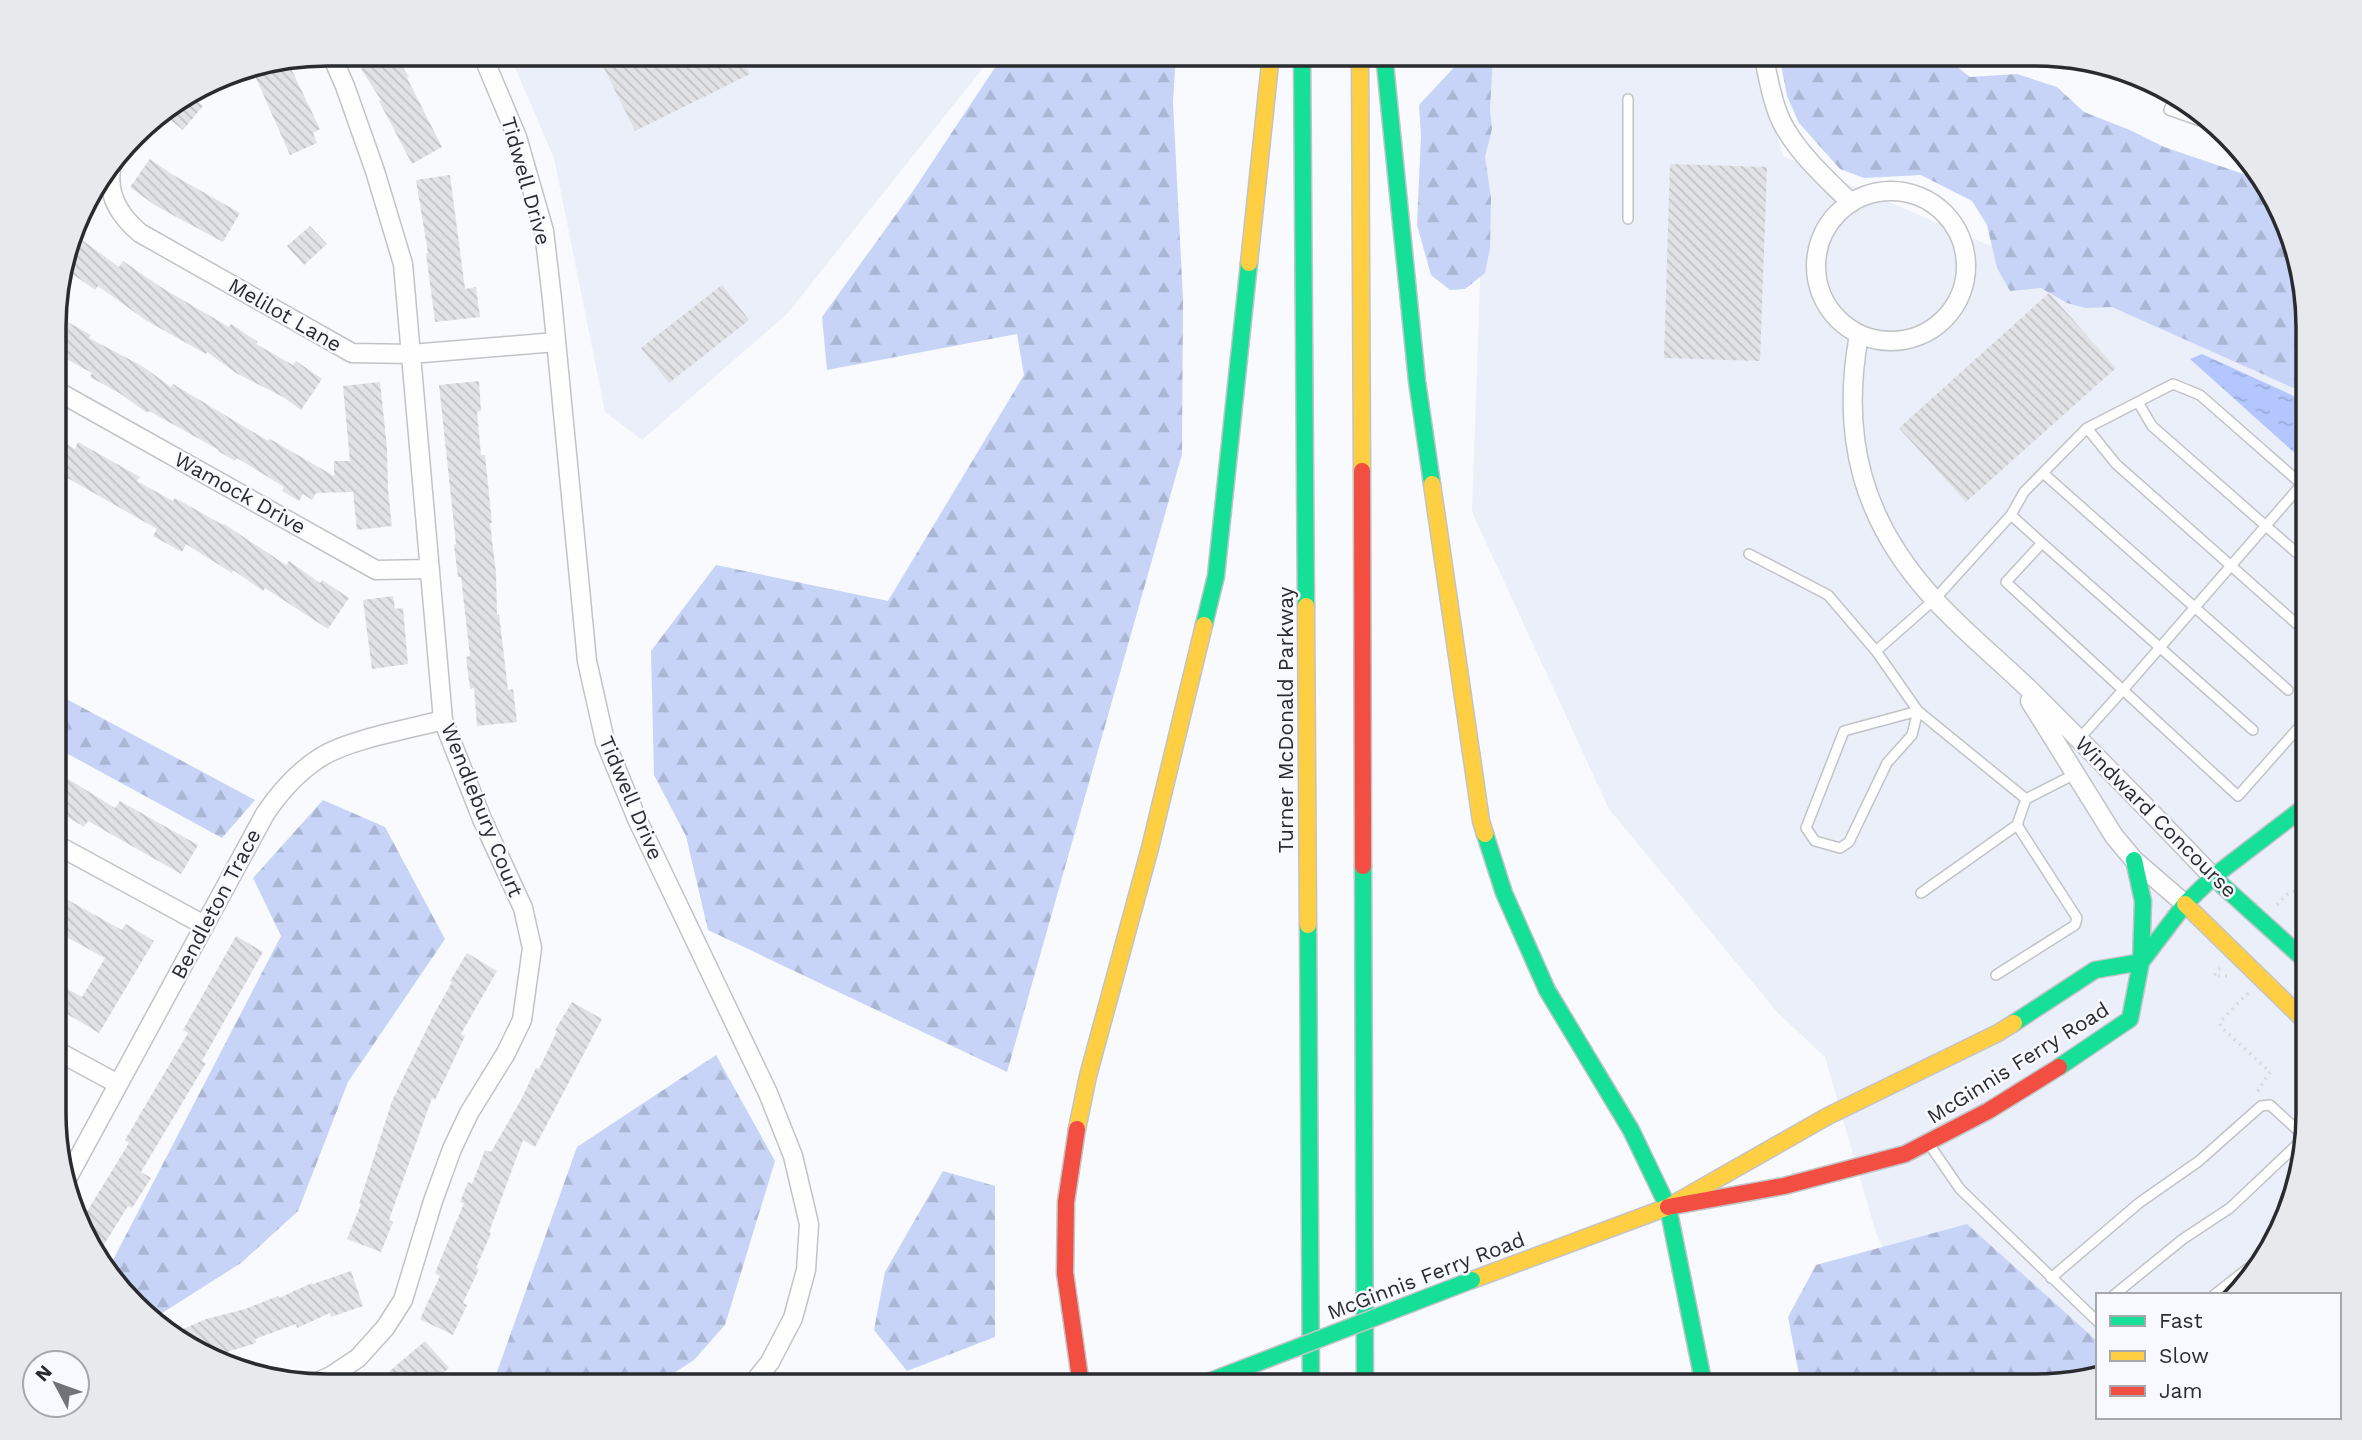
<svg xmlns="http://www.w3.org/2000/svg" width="2362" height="1440" font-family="'Work Sans',sans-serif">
	<defs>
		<pattern id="forest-firs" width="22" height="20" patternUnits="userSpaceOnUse" patternTransform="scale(1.75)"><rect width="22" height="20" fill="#c7d4f7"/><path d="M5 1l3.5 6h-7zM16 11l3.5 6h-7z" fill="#abb6d4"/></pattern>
		<pattern id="water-ripples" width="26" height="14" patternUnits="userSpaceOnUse" patternTransform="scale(1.75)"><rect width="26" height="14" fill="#b3c6fd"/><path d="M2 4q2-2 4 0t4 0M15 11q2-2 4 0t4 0" fill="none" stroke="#9aaad9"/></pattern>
		<pattern id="building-back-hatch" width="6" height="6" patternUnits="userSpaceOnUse" patternTransform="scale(1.75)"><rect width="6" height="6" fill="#e0e2e6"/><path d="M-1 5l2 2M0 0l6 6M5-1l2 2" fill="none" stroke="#c0c2c6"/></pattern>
	</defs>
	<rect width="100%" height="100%" fill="#f8fafd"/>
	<path fill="#ebeff9" d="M509 54H994L787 314 642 440 605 412 554 158Z
		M1493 54H1753L1783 156 2106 296 2307 392V1130L2271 1249 2236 1295H2098V1371L2052 1385H1947L1876 1233 1825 1057 1778 1013 1609 809 1472 512 1487 85Z"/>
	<path fill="url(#forest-firs)" d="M1004 54H1176L1173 103 1183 299 1182 454 1007 1072 708 930 686 836 654 775 651 651 716 565 888 601 1024 375 1017 334 827 370 822 317 913 191Z
		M1456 54H1493L1490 110 1492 129 1485 157 1491 198 1490 248 1485 273 1465 289 1450 290 1431 275 1417 225 1421 136 1419 105 1459 62Z
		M1779 54H1856L1865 61 1945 57 1970 77 2017 74 2057 87 2084 112 2130 130 2164 147 2264 181 2293 240 2307 310V394L2112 307 2086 308 2067 303 2041 288 2010 291 1997 268 1987 225 1972 201 1921 175 1864 178 1840 169 1799 123 1787 96Z
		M57 694 255 800 222 838 57 748Z
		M323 800 385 827 445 939 348 1082 298 1211 241 1263 159 1315 112 1262 281 936 253 878Z
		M716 1055 775 1161 725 1325 694 1360 654 1386H492L577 1147Z
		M943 1171 995 1186V1337L907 1371 874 1330 885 1272Z
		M1967 1224 2098 1342V1371L2052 1385H1801L1788 1317 1816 1265Z"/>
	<path fill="url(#water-ripples)" d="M2202 354 2307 402V464L2190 359Z"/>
	<path fill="url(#building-back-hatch)" d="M362 54H395L409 77 407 78 442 147 412 164 379 101 381 100 361 69 367 65Z
		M597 54H741L750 74 635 131Z
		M288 62 320 129 313 133 317 143 290 155 252 69Z
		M190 96 203 106 183 130 162 113Z
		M150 159 173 175 240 213 223 242 156 206 130 187Z
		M1670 164 1767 167 1760 361 1664 358Z
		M450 175 465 289 476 287 480 317 435 322 426 253H428L416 180Z
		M310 226 327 244 304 265 287 246Z
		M74 234 119 267 123 261 159 286 229 327 231 324 258 342 256 344 293 365 296 361 322 379 301 410 283 397 236 373 207 352 206 354 147 321 98 286 95 290 64 268Z
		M722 285 749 320 669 383 641 348Z
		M2049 293 2116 368 1966 502 1899 428Z
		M57 316 91 335 89 338 142 366 171 387 173 384 268 441 270 439 334 476V461H350L343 386 380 382 387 448 388 490 392 526 357 530 353 492 316 493 312 500 303 494 299 501 282 491 284 487 237 458 235 461 218 451 219 450 149 411 147 413 121 394 90 377 92 373 57 354Z
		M479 381 481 411 477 412 481 455H485L492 523H490L496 573 497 615 499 614 508 690 513 689 517 722 477 726 474 688 470 689 466 657 470 656 461 577H458L454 545 456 544 439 385Z
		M57 438 75 449 78 442 140 477 137 481 173 501 175 498 223 525 224 524 286 565 289 561 320 583 322 580 349 598 328 629 265 588 263 591 233 570 232 573 186 544 182 552 153 536 157 529 57 472Z
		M393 596 395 609 403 608 408 664 372 669 363 600Z
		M57 772 115 808 120 801 198 845 181 874 88 821 84 827 57 810Z
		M57 894 122 930 126 924 154 941 99 1033 57 1008V983L82 997 105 958 57 932Z
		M236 936 263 952 202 1061 206 1063 141 1172 151 1178 132 1208 128 1206 97 1256 83 1218 129 1143 125 1140 188 1033 183 1030Z
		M467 953 497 971 461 1034 465 1036 435 1100 432 1098 389 1220 393 1222 381 1252 347 1239 361 1204H359L392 1101 434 1014 452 982 450 981Z
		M572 1002 602 1019 535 1147 523 1140 489 1232 491 1233 476 1268 479 1269 463 1303 467 1305 453 1335 420 1319 440 1276 435 1273 464 1203 460 1202 468 1182 472 1184 485 1150 491 1152 522 1098 536 1068 539 1069 557 1031 555 1030Z
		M351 1271 363 1306 331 1317 330 1313 297 1328 296 1324 255 1339 256 1343 211 1357 191 1349 174 1333 206 1319 245 1309 278 1296 279 1298 312 1283 313 1284Z
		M425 1341 449 1368 429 1386H372Z"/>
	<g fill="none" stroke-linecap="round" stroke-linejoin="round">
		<g stroke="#c2c3c7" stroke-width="12">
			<path id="lane" d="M2176 95 2169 110 2206 123
				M1628 219V99
				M2138 402 2152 426 2307 562
				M2087 428 2116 464 2307 633
				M2043 473 2288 690
				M2011 515 2042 543 2006 582 2123 690 2302 484
				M2042 543 2253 730
				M1749 554 1828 595 1876 651
				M1918 711 1912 735 1887 763 1849 842 1840 848 1815 841 1806 828 1844 731Z
				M2079 739 2123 690 2238 796 2307 718
				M2075 774 2026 799 1918 711 1876 651 1935 599 2011 515 2024 492 2087 428 2173 384 2200 395 2307 489
				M1921 893 2017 825 2026 799
				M1996 975 2075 925 2077 918 2017 825
				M1929 1144 1960 1189 2098 1322
				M2051 1278 2139 1203 2199 1161 2261 1106 2270 1105 2305 1137
				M2114 1295 2183 1239 2230 1208 2305 1137
				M2214 1295 2270 1251"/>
		</g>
		<g stroke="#c2c3c7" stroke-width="21">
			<path id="street" d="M482 54 517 137 544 231 552 299 587 661 605 741 637 819 768 1093 793 1156 809 1224 806 1270 793 1318 770 1362 751 1386
				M1763 54C1769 80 1773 111 1788 133 1804 159 1829 181 1851 203
				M111 170C107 196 121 217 140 233L352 353 411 354 556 342
				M1816 266a75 75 0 1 1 150 0a75 75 0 1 1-150 0Z
				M1859 335C1840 438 1863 522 1934 599 1964 632 1999 660 2031 691 2092 752 2153 814 2213 877
				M57 391 376 570 430 569
				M2030 701 2114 836 2134 860 2185 904
				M57 845 204 925
				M57 1051 118 1084
				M68 1177 265 814C279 793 297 773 318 759 345 740 410 729 443 720
				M313 1384 331 1376 358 1358 385 1328 403 1300 433 1201 452 1149 469 1113 506 1053 522 1020 532 948 523 908 482 819 443 720 403 264 375 171 345 86 331 54"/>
		</g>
		<g stroke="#c2c3c7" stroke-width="19">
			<path id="fast" d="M1302 54 1306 606
				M1384 54 1417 381 1432 484
				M1204 625 1216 576 1249 263
				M1485 834 1504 893 1547 990 1631 1130 1668 1207 1704 1385
				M2134 860 2143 901 2141 962
				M1363 866 1365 1385
				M2213 877 2307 962
				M1308 925 1311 1385
				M2014 1023 2095 970 2141 962
				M2059 1067 2130 1019 2141 962 2185 904 2213 877 2307 805"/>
		</g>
		<g stroke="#c2c3c7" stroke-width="19">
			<path id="slow" d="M1360 54 1362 471
				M1249 263 1271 54
				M1432 484 1481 821 1485 834
				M1306 606 1308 925
				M2185 904 2307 1023
				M1077 1129 1088 1076 1150 848 1204 625
				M1472 1280 1668 1207 1828 1116 1998 1033 2014 1023"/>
		</g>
		<g stroke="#c2c3c7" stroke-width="19">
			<path id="jam" d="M1362 471 1363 866
				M1077 1129 1066 1202 1065 1273 1081 1385
				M1668 1207 1784 1186 1905 1154 1988 1111 2059 1067"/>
		</g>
		<path stroke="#d9dadb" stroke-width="3.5" stroke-dasharray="2 5" stroke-linecap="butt" d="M2277 905 2286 895 2295 891
			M2220 968 2214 976H2227
			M2248 993 2220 1022 2221 1027 2270 1072 2256 1094"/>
		<use href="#lane" stroke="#fefeff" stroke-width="9"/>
		<use href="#street" stroke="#fefeff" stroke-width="18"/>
		<use href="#fast" stroke="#16e098" stroke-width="16"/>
		<use href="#slow" stroke="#ffcf43" stroke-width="16"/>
		<use href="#jam" stroke="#f24e42" stroke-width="16"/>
		<g stroke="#c2c3c7" stroke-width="19" stroke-linecap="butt">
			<path id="fast-bridge" d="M1200 1385 1472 1280"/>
		</g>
		<use href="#fast-bridge" stroke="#16e098" stroke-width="16"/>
	</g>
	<g text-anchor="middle" stroke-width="5" stroke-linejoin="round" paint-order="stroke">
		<g font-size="21" fill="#292b2f" stroke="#f7f9fe">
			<text transform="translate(526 181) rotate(74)" y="7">Tidwell Drive</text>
			<text transform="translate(285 315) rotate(30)" y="7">Melilot Lane</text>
			<text transform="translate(240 493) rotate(29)" y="7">Wamock Drive</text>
			<text transform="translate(1286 720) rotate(-90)" y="7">Turner McDonald Parkway</text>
			<text transform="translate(631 798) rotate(67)" y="7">Tidwell Drive</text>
			<text transform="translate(482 810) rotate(68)" y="7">Wendlebury Court</text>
			<text transform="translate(2156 817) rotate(45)" y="7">Windward Concourse</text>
			<text transform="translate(216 904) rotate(-62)" y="7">Bendleton Trace</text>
			<text transform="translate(2018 1063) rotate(-32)" y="7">McGinnis Ferry Road</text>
			<text transform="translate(1426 1276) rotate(-21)" y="7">McGinnis Ferry Road</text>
		</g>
	</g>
	<path d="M0 0H2362V1440H0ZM327 66H2035A261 261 0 0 1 2296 327V1113A261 261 0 0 1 2035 1374H327A261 261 0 0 1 66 1113V327A261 261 0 0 1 327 66Z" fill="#e7e9ed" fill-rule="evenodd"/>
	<path fill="none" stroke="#292b2f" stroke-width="3.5" d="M327 66H2035A261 261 0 0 1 2296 327V1113A261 261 0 0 1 2035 1374H327A261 261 0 0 1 66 1113V327A261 261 0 0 1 327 66Z"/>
	<rect x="2096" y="1293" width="245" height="126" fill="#f7f9fe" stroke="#a5a7ab" stroke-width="2"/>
	<rect x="2110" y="1316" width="35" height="10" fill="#16e098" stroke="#a5a7ab" stroke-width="2"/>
	<text x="2159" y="1328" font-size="21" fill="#292b2f">Fast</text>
	<rect x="2110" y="1351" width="35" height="10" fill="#ffcf43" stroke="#a5a7ab" stroke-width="2"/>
	<text x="2159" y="1363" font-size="21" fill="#292b2f">Slow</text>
	<rect x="2110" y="1386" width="35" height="10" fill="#f24e42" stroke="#a5a7ab" stroke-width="2"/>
	<text x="2159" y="1398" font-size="21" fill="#292b2f">Jam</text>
	<g transform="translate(56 1384) rotate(311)"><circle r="33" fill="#f7f9fe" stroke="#a5a7ab" stroke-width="2"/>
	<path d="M0-5L12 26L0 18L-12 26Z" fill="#717377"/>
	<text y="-10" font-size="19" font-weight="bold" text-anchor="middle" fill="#292b2f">N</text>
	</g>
</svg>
